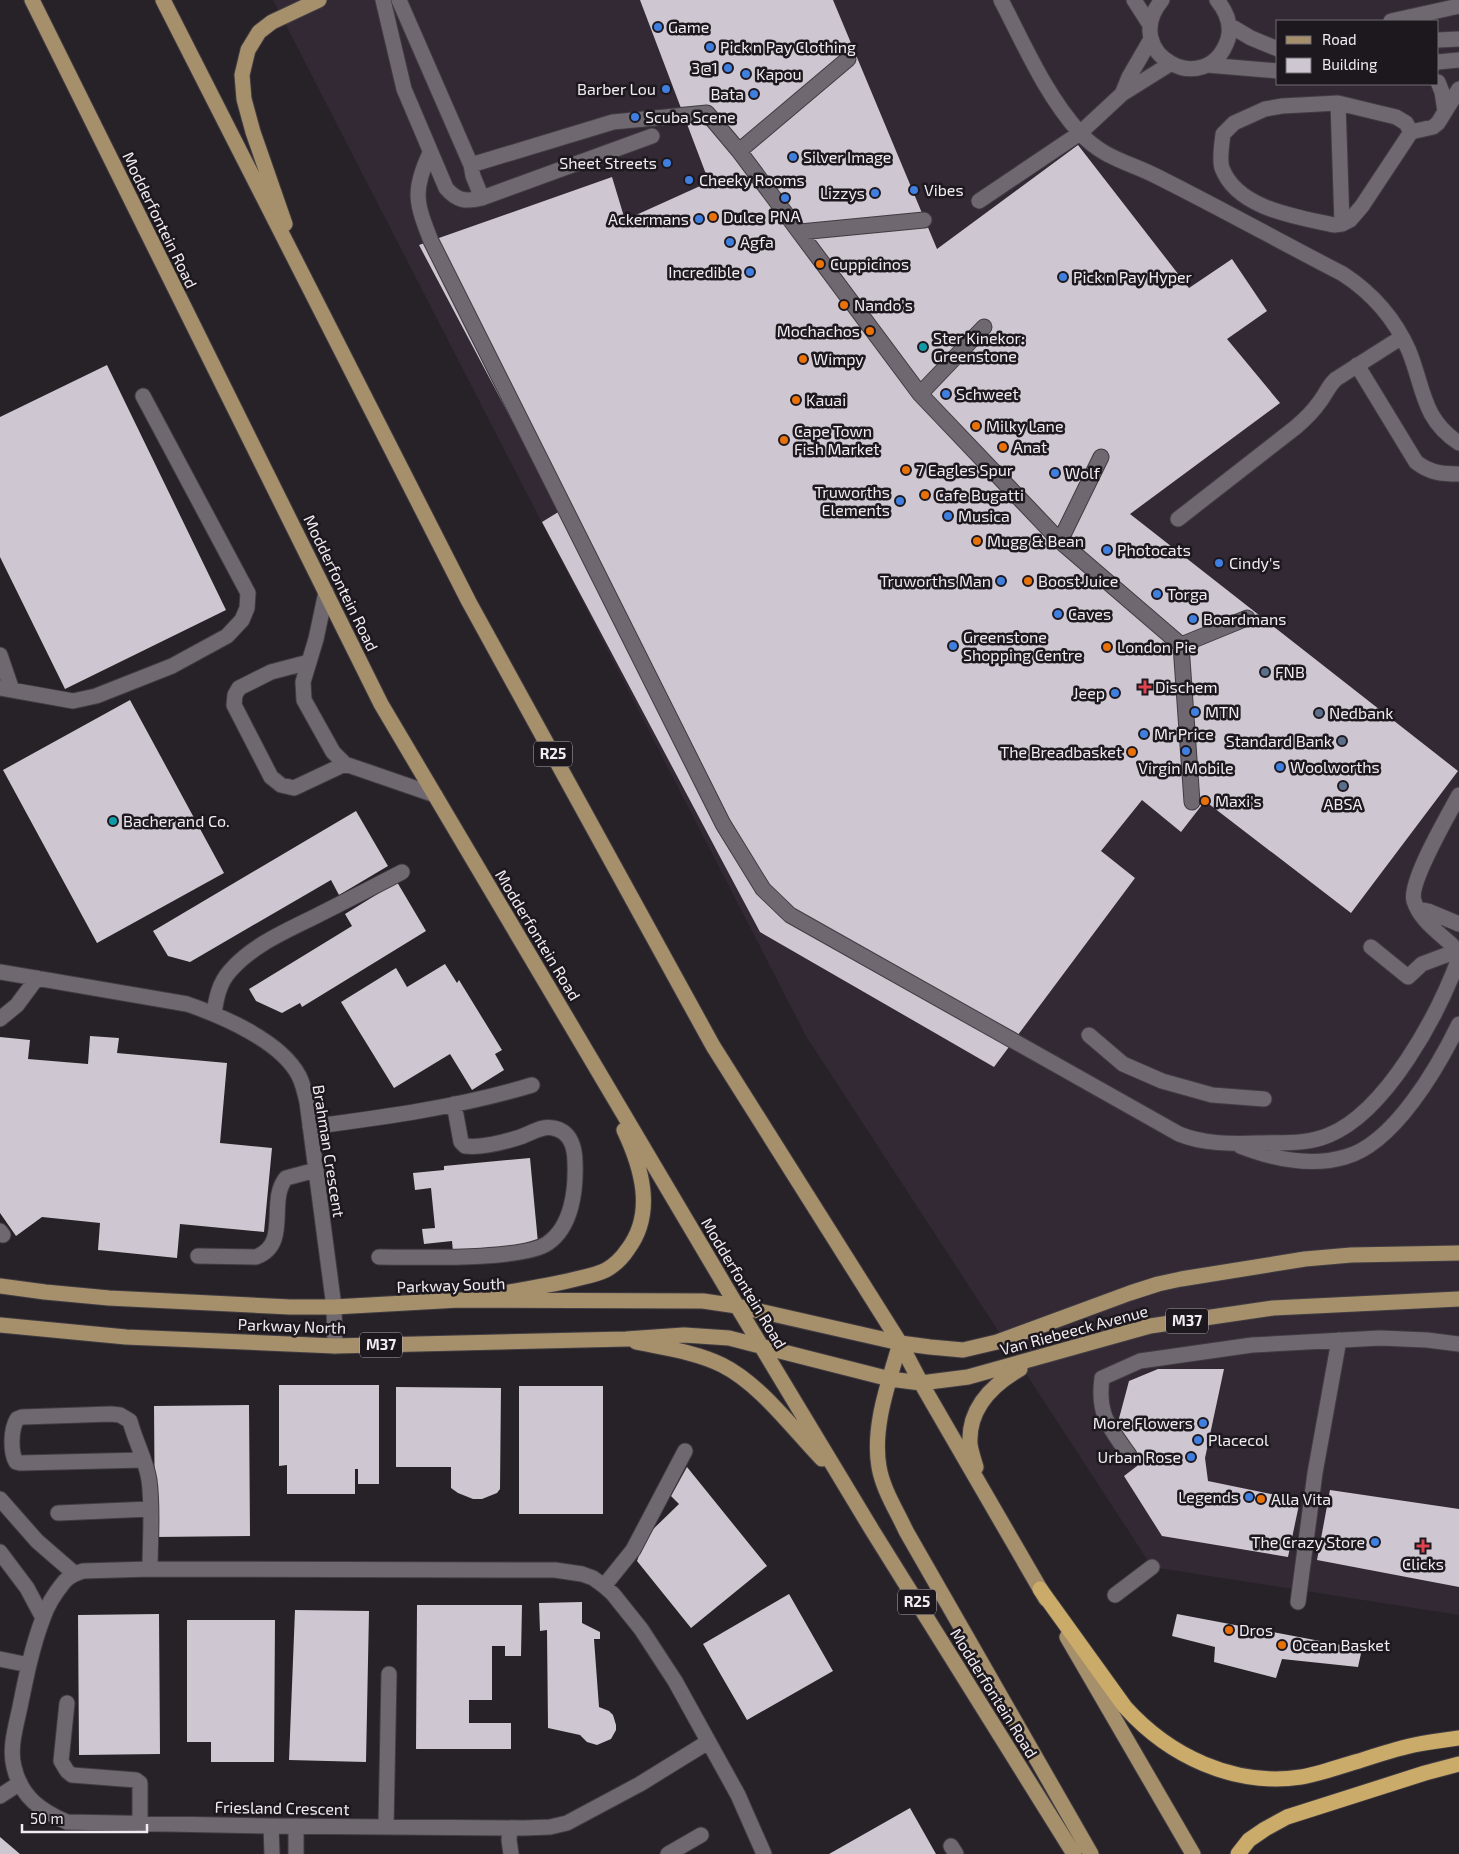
<svg xmlns="http://www.w3.org/2000/svg" width="1459" height="1854" font-family="'Exo 2',sans-serif">
	<rect width="100%" height="100%" fill="#272128"/>
	<path fill="#332935" fill-rule="evenodd" d="M273 0H1459V1615L1152 1567 806 1036ZM1278 21H1438V84H1278Z"/>
	<path fill="#cec6d0" d="M640 0H833L937 249 1078 145 1189 288 1232 259 1267 311 1227 339 1280 403 1130 514 1458 771 1351 913 1205 801 1181 832 1142 800 1101 851 1135 878 994 1067 760 932 542 522 560 511 419 245 612 177 625 220 709 182Z
		M107 365 226 610 65 689 0 557V417Z
		M130 700 224 873 97 943 3 770Z
		M356 811 388 866 339 895 331 880 190 962 168 956 153 931Z
		M397 882 426 931 302 1007 300 1003 282 1013 256 1001 249 989 352 926 345 914Z
		M445 964 457 983 459 980 502 1050 495 1054 504 1070 472 1090 450 1054 394 1088 341 1002 396 968 407 987Z
		M90 1036 119 1038 117 1053 227 1063 220 1143 272 1148 264 1232 180 1224 177 1258 98 1250 100 1223 42 1217 16 1236 0 1213V1037L30 1040 28 1059 88 1064Z
		M530 1158 538 1243 453 1252 452 1241 424 1244 422 1229 435 1228 431 1188 415 1190 413 1173 444 1170V1166Z
		M1158 1369H1224L1205 1458 1208 1481 1300 1500 1288 1557 1162 1536 1124 1476 1141 1463 1117 1426 1129 1381Z
		M279 1385H379V1484H358V1469H355V1494H287V1465L279 1466Z
		M519 1386H603V1514H519Z
		M396 1387 501 1388 500 1489 497 1493 482 1499H473L458 1493 451 1488V1467H396Z
		M249 1405 250 1536 155 1537 154 1406Z
		M687 1467 767 1566 691 1628 637 1561 646 1536 679 1504 671 1496Z
		M1330 1490 1459 1509V1587L1317 1560Z
		M789 1594 833 1671 747 1720 703 1644Z
		M582 1602V1623L600 1632V1639H594L599 1707 609 1711 613 1715 616 1725V1730L611 1739 597 1745 587 1742 580 1735 548 1728 547 1630 540 1631 539 1603Z
		M417 1605H522L521 1656H505V1646H492V1700H469V1723H511V1749H416Z
		M295 1610 369 1611 366 1762 289 1760Z
		M159 1614 160 1754 79 1755 78 1615Z
		M1177 1614 1362 1649 1358 1667 1282 1659 1276 1678 1214 1662 1215 1647 1172 1636Z
		M187 1620H275L274 1762H211V1742H187Z
		M910 1808 936 1854H829Z
		M0 1837 20 1854H0Z"/>
	<g fill="none" stroke-linecap="round" stroke-linejoin="round">
		<g stroke="#413c42" stroke-width="17">
			<path id="minor" d="M383 0 404 89 446 188C457 201 466 202 482 198L652 136
				M399 0 471 165 473 176 482 198
				M1001 0C1025 46 1045 94 1080 133 1104 159 1129 162 1158 177 1220 208 1281 242 1343 274 1372 293 1395 319 1409 351 1424 388 1422 419 1459 443
				M1134 0 1150 25
				M1162 0C1118 53 1207 102 1228 39 1232 24 1226 11 1217 0
				M1391 21 1459 6
				M1229 25 1251 38 1278 49
				M1438 40 1459 39
				M1438 62 1459 60
				M1207 65 1278 71
				M1438 82 1442 92 1445 112
				M1122 94 1129 77 1151 39
				M1338 103 1282 106 1265 109 1234 123 1223 134C1222 144 1219 159 1222 168 1237 209 1298 217 1334 225L1342 224 1350 220 1362 206 1411 132 1433 127 1438 123 1459 89
				M739 151 848 59
				M430 153C412 191 416 203 431 241L723 824 763 889 790 915 1179 1134C1203 1144 1232 1144 1258 1143 1281 1142 1306 1145 1329 1135 1387 1111 1438 1015 1459 958
				M471 165 613 122 707 113 739 151 920 394 1060 541 1181 645 1192 802
				M979 201 1080 133 1122 94 1170 64
				M1342 224 1338 103 1396 117 1406 123 1411 132
				M800 232 924 220
				M1357 365 1416 462C1430 473 1442 474 1459 474
				M920 394 984 327
				M1178 519 1296 427C1304 420 1312 413 1318 404 1325 396 1328 386 1336 379L1402 337
				M1060 541 1101 457
				M326 592 316 639 303 682 304 700 333 752 345 764 435 795
				M1181 645 1247 618
				M0 655 12 690
				M309 662 271 672 239 688 235 695 234 705 271 777 281 785 294 788 345 764
				M0 688 73 701 96 696 172 666 227 636 242 620 247 608 248 593 143 396
				M1418 909 1428 911 1459 924
				M1452 945C1438 932 1420 920 1414 901 1408 883 1449 814 1459 795
				M1371 947 1408 977 1422 964 1454 952
				M0 972 187 1004C222 1016 281 1041 299 1076 303 1084 305 1093 307 1102L334 1307 335 1346
				M214 1014C216 999 219 983 230 971 253 944 289 930 320 914 348 900 375 886 402 872
				M0 1019 17 1005 37 978
				M1089 1035 1123 1064 1162 1081 1212 1095 1264 1099
				M310 1127C385 1117 460 1107 532 1085
				M1240 1146C1273 1159 1311 1167 1345 1157 1394 1144 1438 1067 1459 1024
				M0 1231 3 1235
				M198 1256 256 1257C291 1244 267 1201 286 1178L316 1170
				M379 1257C414 1257 523 1261 548 1243 572 1226 576 1190 575 1163 575 1148 571 1131 553 1128 541 1125 529 1135 517 1138 501 1143 482 1148 465 1146L461 1142 454 1104
				M1129 1455C1109 1427 1097 1414 1102 1378L1140 1361 1252 1345 1380 1338 1427 1340 1459 1344
				M143 1460 20 1463 16 1462C10 1451 11 1429 17 1419L22 1417 111 1414 120 1415 130 1421C135 1441 146 1460 149 1480 153 1509 150 1540 150 1569
				M0 1499 37 1541 75 1574
				M58 1513 150 1509
				M0 1552 27 1588 43 1618
				M604 1586 633 1550 685 1451
				M1115 1595 1152 1567
				M1298 1602 1315 1473 1339 1340
				M0 1659 29 1665
				M67 1703 61 1761 67 1771 72 1775 136 1780 140 1783V1824
				M708 1742 640 1784 567 1823 550 1827 524 1828 271 1826 67 1822C41 1811 21 1797 14 1767 9 1748 16 1726 20 1707 26 1677 32 1647 43 1618 47 1606 55 1593 64 1582 69 1576 76 1573 83 1571L150 1569 555 1570 582 1574 593 1578 604 1586 613 1594 641 1629 675 1681 738 1795 764 1854
				M0 1796 20 1783
				M271 1826 272 1854
				M386 1827 389 1674
				M510 1828 509 1840 511 1854
				M951 1846 956 1854
				M296 1854V1826
				M668 1854 701 1835"/>
		</g>
		<g stroke="#413c42" stroke-width="17">
			<path id="major" d="M32 0 381 704 737 1306 872 1530 1074 1854
				M163 0 469 602 713 1046 900 1343 921 1383 1046 1599
				M285 224 253 132 244 99 242 75 248 50 259 32 272 22 319 0
				M0 1286 45 1292 109 1298 290 1307H334L459 1300 703 1301 737 1306 900 1343 930 1347 963 1350 997 1342 1130 1293 1158 1284 1181 1279 1305 1259 1351 1255 1459 1253
				M498 1294C525 1289 553 1285 580 1278 589 1276 598 1274 606 1270 615 1265 622 1258 628 1249 655 1213 642 1168 624 1130
				M0 1325 126 1337 335 1346 626 1339 684 1335 729 1338 890 1379 921 1383 968 1377 1150 1326 1273 1308 1459 1299
				M636 1342C664 1348 696 1352 722 1365 760 1384 792 1428 822 1459
				M900 1343C889 1382 872 1426 879 1467 883 1490 897 1511 906 1531L1091 1854
				M976 1467C974 1460 971 1452 970 1444 968 1409 992 1385 1020 1369
				M1067 1637 1193 1854"/>
		</g>
		<g stroke="#413c42" stroke-width="17">
			<path id="highway" d="M1040 1589 1125 1707C1169 1756 1234 1787 1301 1777 1320 1774 1340 1766 1359 1761 1377 1755 1396 1749 1414 1745 1429 1742 1444 1740 1459 1738
				M1238 1854 1249 1840 1265 1829 1287 1817 1425 1773 1459 1764"/>
		</g>
		<use href="#minor" stroke="#6f6870" stroke-width="15"/>
		<use href="#major" stroke="#a6906c" stroke-width="15"/>
		<use href="#highway" stroke="#cbab69" stroke-width="15"/>
	</g>
	<g fill="#3f7fe0" stroke="#1d181e" stroke-width="2">
		<circle cx="658" cy="27" r="5"/>
		<circle cx="710" cy="47" r="5"/>
		<circle cx="728" cy="68" r="5"/>
		<circle cx="746" cy="74" r="5"/>
		<circle cx="666" cy="89" r="5"/>
		<circle cx="754" cy="94" r="5"/>
		<circle cx="635" cy="117" r="5"/>
		<circle cx="793" cy="157" r="5"/>
		<circle cx="667" cy="163" r="5"/>
		<circle cx="689" cy="180" r="5"/>
		<circle cx="914" cy="190" r="5"/>
		<circle cx="875" cy="193" r="5"/>
		<circle cx="785" cy="198" r="5"/>
		<circle cx="699" cy="219" r="5"/>
		<circle cx="730" cy="242" r="5"/>
		<circle cx="750" cy="272" r="5"/>
		<circle cx="1063" cy="277" r="5"/>
		<circle cx="946" cy="394" r="5"/>
		<circle cx="1055" cy="473" r="5"/>
		<circle cx="900" cy="501" r="5"/>
		<circle cx="948" cy="516" r="5"/>
		<circle cx="1107" cy="550" r="5"/>
		<circle cx="1219" cy="563" r="5"/>
		<circle cx="1001" cy="581" r="5"/>
		<circle cx="1157" cy="594" r="5"/>
		<circle cx="1058" cy="614" r="5"/>
		<circle cx="1193" cy="619" r="5"/>
		<circle cx="953" cy="646" r="5"/>
		<circle cx="1115" cy="693" r="5"/>
		<circle cx="1195" cy="712" r="5"/>
		<circle cx="1144" cy="734" r="5"/>
		<circle cx="1186" cy="751" r="5"/>
		<circle cx="1280" cy="767" r="5"/>
		<circle cx="1203" cy="1423" r="5"/>
		<circle cx="1198" cy="1440" r="5"/>
		<circle cx="1191" cy="1457" r="5"/>
		<circle cx="1249" cy="1497" r="5"/>
		<circle cx="1375" cy="1542" r="5"/>
	</g>
	<g fill="#e8710a" stroke="#1d181e" stroke-width="2">
		<circle cx="713" cy="217" r="5"/>
		<circle cx="820" cy="264" r="5"/>
		<circle cx="844" cy="305" r="5"/>
		<circle cx="870" cy="331" r="5"/>
		<circle cx="803" cy="359" r="5"/>
		<circle cx="796" cy="400" r="5"/>
		<circle cx="976" cy="426" r="5"/>
		<circle cx="784" cy="440" r="5"/>
		<circle cx="1003" cy="447" r="5"/>
		<circle cx="906" cy="470" r="5"/>
		<circle cx="925" cy="495" r="5"/>
		<circle cx="977" cy="541" r="5"/>
		<circle cx="1028" cy="581" r="5"/>
		<circle cx="1107" cy="647" r="5"/>
		<circle cx="1132" cy="752" r="5"/>
		<circle cx="1205" cy="801" r="5"/>
		<circle cx="1261" cy="1499" r="5"/>
		<circle cx="1229" cy="1630" r="5"/>
		<circle cx="1282" cy="1645" r="5"/>
	</g>
	<g fill="#0f9aa8" stroke="#1d181e" stroke-width="2">
		<circle cx="923" cy="347" r="5"/>
		<circle cx="113" cy="821" r="5"/>
	</g>
	<g fill="#5c6f8a" stroke="#1d181e" stroke-width="2">
		<circle cx="1265" cy="672" r="5"/>
		<circle cx="1319" cy="713" r="5"/>
		<circle cx="1342" cy="741" r="5"/>
		<circle cx="1343" cy="786" r="5"/>
	</g>
	<g fill="#e0444e" stroke="#1d181e" stroke-width="2">
		<path d="M1142.5 679.5h5v5h5v5h-5v5h-5v-5h-5v-5h5z"/>
		<path d="M1420.5 1538.5h5v5h5v5h-5v5h-5v-5h-5v-5h5z"/>
	</g>
	<g text-anchor="middle" stroke-width="5" stroke-linejoin="round" paint-order="stroke">
		<g fill="#1d181e" stroke="#b1acb2" stroke-width="1">
			<rect x="534" y="741.5" width="38" height="25" rx="4"/>
			<rect x="1166" y="1308.5" width="42" height="25" rx="4"/>
			<rect x="360" y="1332.5" width="42" height="25" rx="4"/>
			<rect x="898" y="1589.5" width="38" height="25" rx="4"/>
		</g>
		<g font-size="15" font-weight="bold" fill="#f0ecf1">
			<text x="553" y="759">R25</text>
			<text x="1187" y="1326">M37</text>
			<text x="381" y="1350">M37</text>
			<text x="917" y="1607">R25</text>
		</g>
		<g font-size="16" fill="#f0ecf1" stroke="#1d181e" text-anchor="start">
			<text x="668" y="33">Game</text>
			<text x="720" y="53">Pick n Pay Clothing</text>
			<text x="718" y="74" text-anchor="end">3@1</text>
			<text x="756" y="80">Kapou</text>
			<text x="656" y="95" text-anchor="end">Barber Lou</text>
			<text x="744" y="100" text-anchor="end">Bata</text>
			<text x="645" y="123">Scuba Scene</text>
			<text x="803" y="163">Silver Image</text>
			<text x="657" y="169" text-anchor="end">Sheet Streets</text>
			<text x="699" y="186">Cheeky Rooms</text>
			<text x="924" y="196">Vibes</text>
			<text x="865" y="199" text-anchor="end">Lizzys</text>
			<text x="785" y="222" text-anchor="middle">PNA</text>
			<text x="723" y="223">Dulce</text>
			<text x="689" y="225" text-anchor="end">Ackermans</text>
			<text x="740" y="248">Agfa</text>
			<text x="830" y="270">Cuppicinos</text>
			<text x="740" y="278" text-anchor="end">Incredible</text>
			<text x="1073" y="283">Pick n Pay Hyper</text>
			<text x="854" y="311">Nando's</text>
			<text x="860" y="337" text-anchor="end">Mochachos</text>
			<text x="933" y="344">Ster Kinekor:<tspan x="933" dy="18">Greenstone</tspan></text>
			<text x="813" y="365">Wimpy</text>
			<text x="956" y="400">Schweet</text>
			<text x="806" y="406">Kauai</text>
			<text x="986" y="432">Milky Lane</text>
			<text x="794" y="437">Cape Town<tspan x="794" dy="18">Fish Market</tspan></text>
			<text x="1013" y="453">Anat</text>
			<text x="916" y="476">7 Eagles Spur</text>
			<text x="1065" y="479">Wolf</text>
			<text x="890" y="498" text-anchor="end">Truworths<tspan x="890" dy="18">Elements</tspan></text>
			<text x="935" y="501">Cafe Bugatti</text>
			<text x="958" y="522">Musica</text>
			<text x="987" y="547">Mugg &amp; Bean</text>
			<text x="1117" y="556">Photocats</text>
			<text x="1229" y="569">Cindy's</text>
			<text x="991" y="587" text-anchor="end">Truworths Man</text>
			<text x="1038" y="587">Boost Juice</text>
			<text x="1167" y="600">Torga</text>
			<text x="1068" y="620">Caves</text>
			<text x="1203" y="625">Boardmans</text>
			<text x="963" y="643">Greenstone<tspan x="963" dy="18">Shopping Centre</tspan></text>
			<text x="1117" y="653">London Pie</text>
			<text x="1275" y="678">FNB</text>
			<text x="1155" y="693">Dischem</text>
			<text x="1105" y="699" text-anchor="end">Jeep</text>
			<text x="1205" y="718">MTN</text>
			<text x="1329" y="719">Nedbank</text>
			<text x="1154" y="740">Mr Price</text>
			<text x="1332" y="747" text-anchor="end">Standard Bank</text>
			<text x="1122" y="758" text-anchor="end">The Breadbasket</text>
			<text x="1290" y="773">Woolworths</text>
			<text x="1186" y="774" text-anchor="middle">Virgin Mobile</text>
			<text x="1215" y="807">Maxi's</text>
			<text x="1343" y="810" text-anchor="middle">ABSA</text>
			<text x="123" y="827">Bacher and Co.</text>
			<text x="1193" y="1429" text-anchor="end">More Flowers</text>
			<text x="1208" y="1446">Placecol</text>
			<text x="1181" y="1463" text-anchor="end">Urban Rose</text>
			<text x="1239" y="1503" text-anchor="end">Legends</text>
			<text x="1271" y="1505">Alla Vita</text>
			<text x="1365" y="1548" text-anchor="end">The Crazy Store</text>
			<text x="1423" y="1570" text-anchor="middle">Clicks</text>
			<text x="1239" y="1636">Dros</text>
			<text x="1292" y="1651">Ocean Basket</text>
		</g>
		<g font-size="16" fill="#f0ecf1" stroke="#1d181e">
			<text transform="translate(160 220) rotate(64)" y="6">Modderfontein Road</text>
			<text transform="translate(341 583) rotate(64)" y="6">Modderfontein Road</text>
			<text transform="translate(538 935) rotate(59)" y="6">Modderfontein Road</text>
			<text transform="translate(329 1151) rotate(81)" y="6">Brahman Crescent</text>
			<text transform="translate(744 1283) rotate(59)" y="6">Modderfontein Road</text>
			<text transform="translate(451 1285) rotate(-2)" y="6">Parkway South</text>
			<text transform="translate(292 1326) rotate(2)" y="6">Parkway North</text>
			<text transform="translate(1074 1330) rotate(-15)" y="6">Van Riebeeck Avenue</text>
			<text transform="translate(994 1693) rotate(58)" y="6">Modderfontein Road</text>
			<text transform="translate(282 1808) rotate(1)" y="6">Friesland Crescent</text>
		</g>
	</g>
	<rect x="1276" y="20" width="162" height="65" fill="#1d181e" stroke="#716d72"/>
	<rect x="1286" y="36" width="25" height="8" fill="#a6906c" stroke="#716d72"/>
	<text x="1322" y="45" font-size="15" fill="#f0ecf1">Road</text>
	<rect x="1286" y="58" width="25" height="15" fill="#cec6d0" stroke="#716d72"/>
	<text x="1322" y="70" font-size="15" fill="#f0ecf1">Building</text>
	<path d="M22 1824v8h125v-8" fill="none" stroke="#f0ecf1" stroke-width="2.5"/>
	<text x="30" y="1824" font-size="15" fill="#f0ecf1" stroke="#1d181e" stroke-width="4" paint-order="stroke">50 m</text>
</svg>
